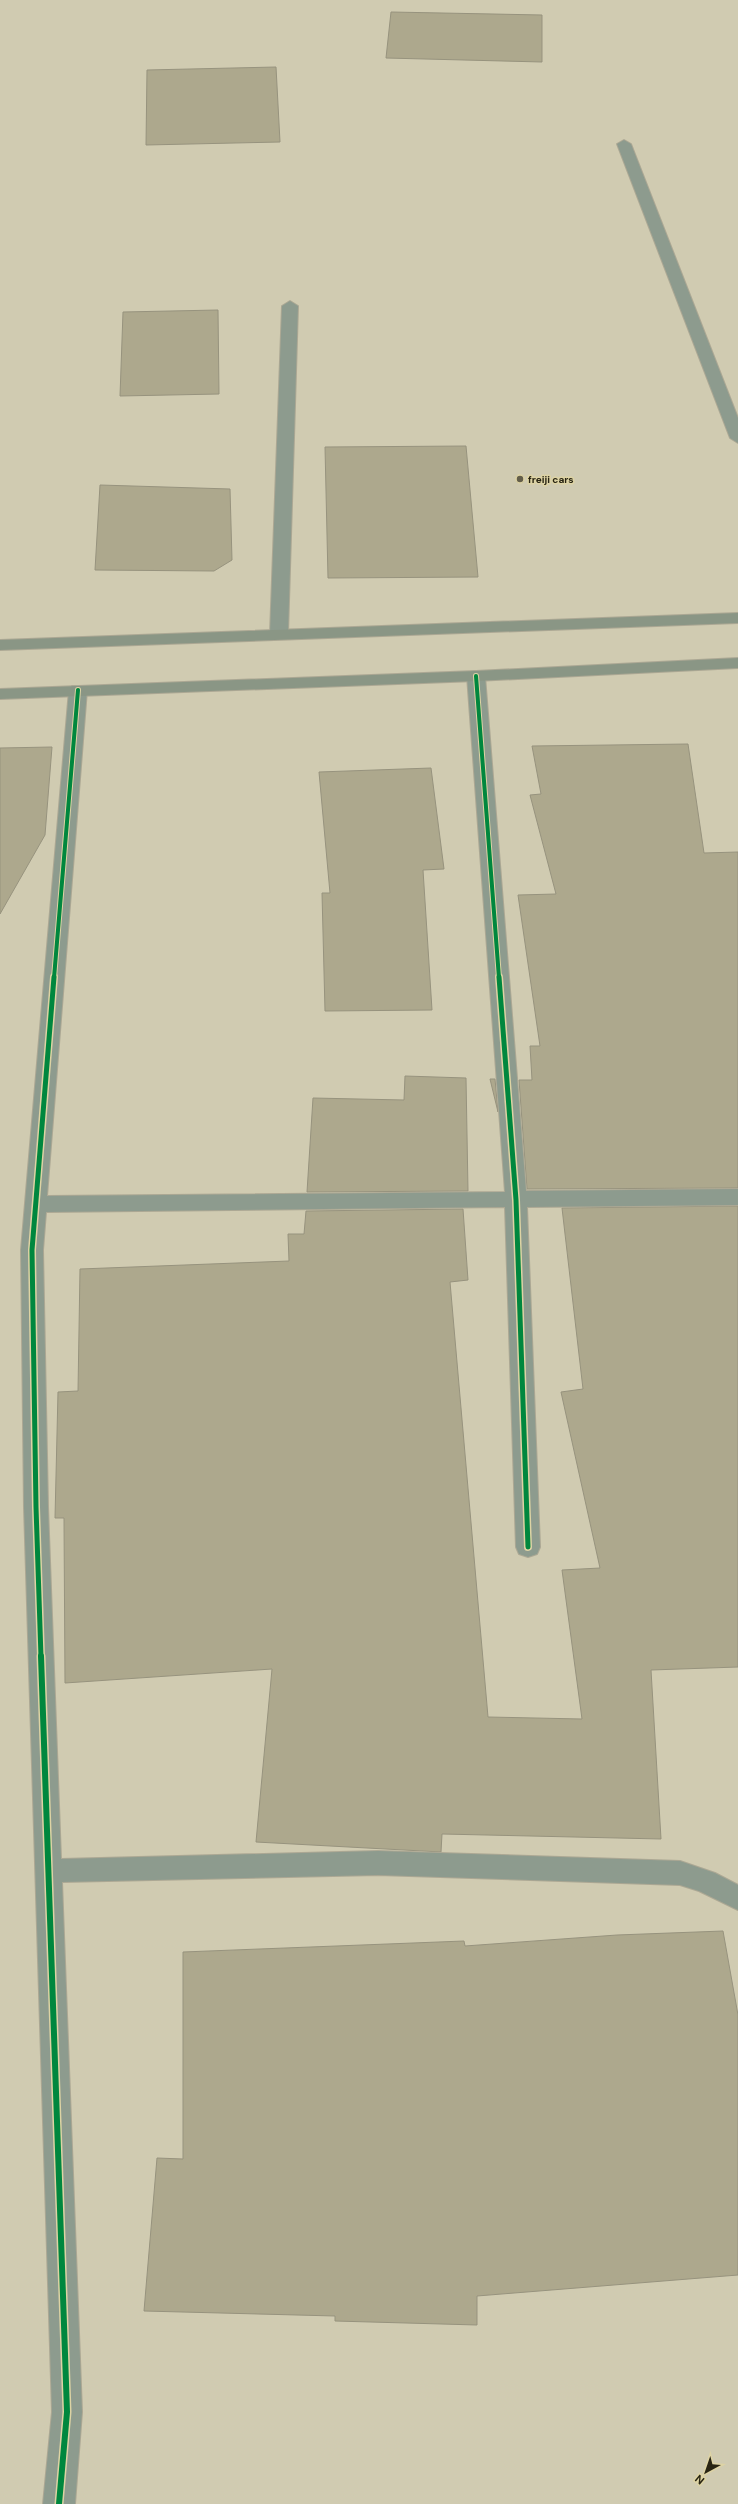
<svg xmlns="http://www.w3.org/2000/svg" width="738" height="2504" font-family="'DM Sans',sans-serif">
	<rect width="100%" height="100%" fill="#d0cbb1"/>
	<path fill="#ada88d" stroke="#97937e" d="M391 12 542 15V62L386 58Z
		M276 67 280 142 146 145 147 70Z
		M218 310 219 394 120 396 123 312Z
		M466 446 478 577 328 578 325 447Z
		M100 485 230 489 232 560 214 571 95 570Z
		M688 744 704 853 738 852V1188L527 1189 519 1080H532L530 1046H540L518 895 556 894 530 795 541 794 532 746Z
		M52 747 45 835 0 914V748Z
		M431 768 444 869 423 870 432 1010 325 1011 322 893H330L319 772Z
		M405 1076 466 1078 468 1191 307 1192 313 1098 404 1100Z
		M490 1079H495L498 1112Z
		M738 1206V1667L651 1670 661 1839 442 1834 441 1852 256 1842 272 1669 65 1683 64 1518H55L58 1392 78 1391 80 1269 289 1261 288 1234H304L306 1211 463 1209 468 1280 450 1282 488 1717 582 1719 562 1570 600 1568 561 1392 583 1389 562 1208Z
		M723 1931 738 2015V2275L477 2296V2325L335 2321V2316L144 2311 157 2158 183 2159V1952L464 1941 465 1946 617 1935Z"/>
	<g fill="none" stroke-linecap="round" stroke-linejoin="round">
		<g stroke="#aca894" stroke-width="2">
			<path id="minor" d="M624 140 631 144 738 418V443L730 438 617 144Z
				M290 301 298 306 288 634 285 638H273L270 634 282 306Z
				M476 671 482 672 485 676 526 1191 738 1189V1205L527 1207 540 1547 537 1554 528 1557 519 1554 516 1547 505 1207 46 1212 43 1250 48 1507 61 1859 378 1851 680 1861 715 1873 738 1885V1910L699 1891 680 1885 378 1875 62 1882 82 2412 75 2504H43L52 2412 24 1507 21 1250 69 690 72 686H84L87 690 47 1196 505 1192 467 676 470 672Z"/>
		</g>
		<g stroke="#aca894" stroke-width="2">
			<path id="highway" d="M738 613V623L0 650V640Z
				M738 658V668L476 681 0 699V689L476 671Z"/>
		</g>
		<use href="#minor" fill="#8d9b8e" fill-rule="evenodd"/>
		<use href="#highway" fill="#8a9685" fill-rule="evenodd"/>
		<g stroke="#ddd3a4" stroke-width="6">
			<path id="cycleway-far2" d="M476 676 499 978
				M54 978 78 690"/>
		</g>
		<g stroke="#ddd3a4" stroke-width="8">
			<path id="cycleway-far1" d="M499 977 516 1200 528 1547
				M41 1657 36 1507 32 1250 54 977"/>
		</g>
		<g stroke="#ddd3a4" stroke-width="9">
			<path id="cycleway" d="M41 1656 67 2412 59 2504"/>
		</g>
		<use href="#cycleway-far2" stroke="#00873e" stroke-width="4"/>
		<use href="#cycleway-far1" stroke="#00873e" stroke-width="5"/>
		<use href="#cycleway" stroke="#00873e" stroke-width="6"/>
	</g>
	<circle fill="#635e4a" stroke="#ddd3a4" stroke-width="1.5" cx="520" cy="479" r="4"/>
	<g text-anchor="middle" stroke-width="3" stroke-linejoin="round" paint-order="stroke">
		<g font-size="10" font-weight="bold" fill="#282412" stroke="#ddd3a4" text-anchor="start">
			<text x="528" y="483">freiji cars</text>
		</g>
	</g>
	<g transform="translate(706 2472) rotate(220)" stroke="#ddd3a4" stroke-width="3" paint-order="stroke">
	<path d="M0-3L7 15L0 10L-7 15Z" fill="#282412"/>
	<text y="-6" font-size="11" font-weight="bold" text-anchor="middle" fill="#282412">N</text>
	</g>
</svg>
